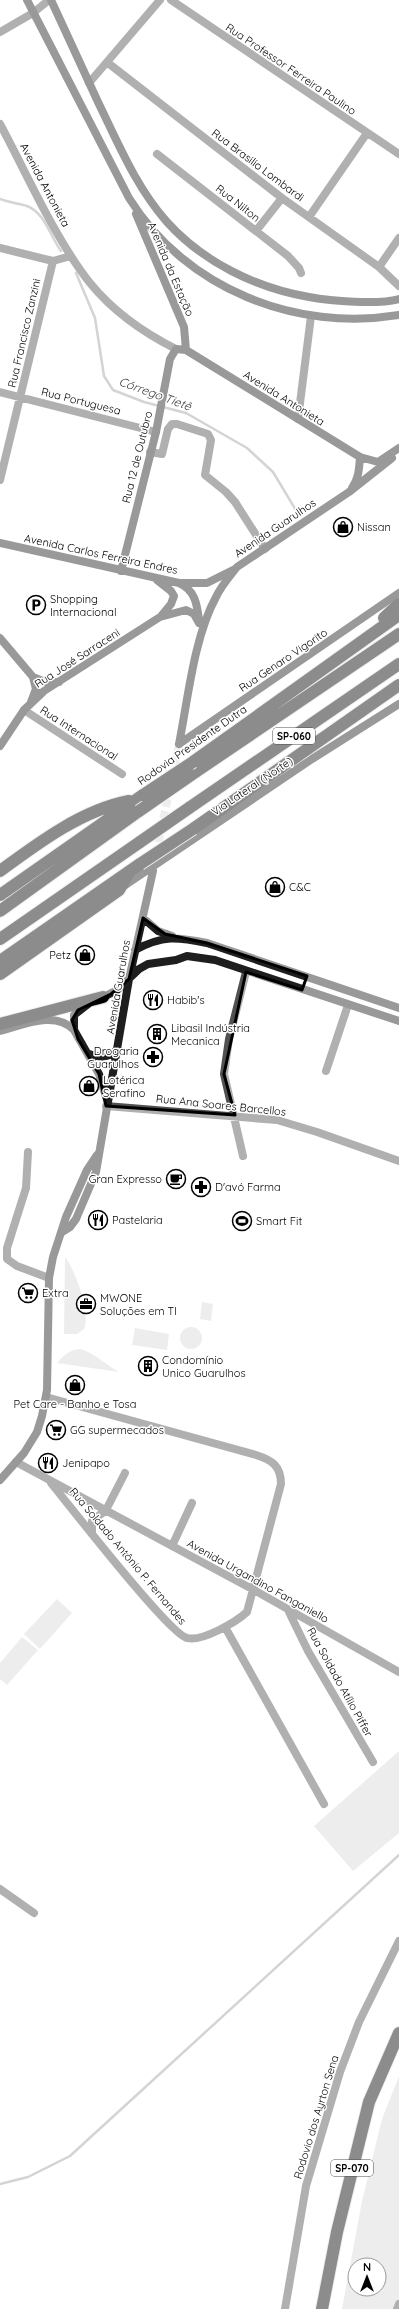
<svg xmlns="http://www.w3.org/2000/svg" width="399" height="2309" font-family="Quicksand,sans-serif">
	<rect width="100%" height="100%" fill="#fff"/>
	<path fill="#d8d8d8" fill-rule="evenodd" d="M65 1257C75 1269 91 1314 84 1329L77 1334H64Z
		M202 1302 213 1304 211 1321 200 1319Z
		M180 1338a11 11 0 1 1 22 0a11 11 0 1 1-22 0Z
		M135 1328 169 1334 167 1350 132 1345Z
		M80 1349C95 1353 106 1365 119 1372L57 1363C64 1355 69 1350 80 1349Z
		M57 1599 72 1613 40 1649 24 1634Z
		M22 1637 38 1650 7 1685 0 1679V1663Z
		M399 1751V1833L353 1871 314 1826Z
		M399 2076V2309H342L362 2201 382 2119ZM355 2265H379V2289H355Z"/>
	<g fill="none" stroke-linecap="round" stroke-linejoin="round">
		<path stroke="#9f9f9f" stroke-width="2.5" d="M0 199C9 203 19 203 27 206 45 213 50 236 61 251
			M76 273 95 318 104 376 113 390 144 402 186 413 247 448 273 472 297 512
			M0 2184 28 2177 70 2156 399 1855"/>
		<path stroke="#d9d9d9" stroke-width="8" stroke-dasharray="8 4" stroke-linecap="butt" d="M173 776 179 744
			M156 854 170 787"/>
		<g stroke="#dbdbdb" stroke-width="14">
			<path id="highway" d="M384 618 399 604
				M193 762 399 615
				M191 775 399 634
				M189 808 399 664
				M193 829 399 685
				M0 871C38 843 82 810 129 801
				M0 895 143 795
				M0 911 139 811
				M0 939 140 842
				M0 961 140 864
				M0 974 119 890 128 874
				M0 1024 103 997
				M322 2309 337 2232 369 2102 399 2033"/>
		</g>
		<path stroke="#515151" stroke-width="8" d="M171 0 399 154
			M0 32 33 13 49 0
			M108 63 282 198 379 267 399 286
			M89 83 160 0
			M0 124C27 174 55 239 90 283 112 310 144 333 176 349
			M157 154 288 256 299 268 301 273
			M309 217 367 133
			M256 231 282 198
			M0 248 53 261 71 256
			M379 267 399 238
			M0 392 156 432
			M298 419 311 316
			M150 452 162 454 168 429 172 424H177L208 434 211 440 205 475 226 492 235 502 265 549
			M0 480 53 261
			M24 710 122 774
			M326 1071 348 1005
			M106 1106 277 1120 317 1132 399 1161
			M28 1152 26 1188 7 1248V1259L17 1266 49 1278
			M243 1156 224 1074 229 1039 246 972
			M46 1397 256 1455C272 1460 281 1466 281 1484L247 1612C236 1622 202 1642 187 1638 169 1634 70 1506 51 1483
			M16 1462 254 1590 399 1672
			M92 1534V1521L106 1510 125 1473
			M172 1546 192 1503
			M289 1612 308 1651 373 1762
			M225 1627 324 1804
			M0 1889 34 1913
			M285 2309 306 2186 340 2072 359 2022 399 1941
			M397 2309 399 2304"/>
		<path stroke="#1e1e1e" stroke-width="8" d="M27 0 129 198C186 289 296 332 399 315
			M51 0C67 34 82 68 98 102 118 143 136 187 167 222 203 262 256 288 309 297 331 301 377 305 399 299
			M136 214 184 327 186 350
			M352 488C359 478 359 469 360 457
			M0 543 179 583C195 590 197 604 199 620
			M121 571 156 432 170 359 176 349 186 350 360 457 378 462 399 448
			M157 580 171 591 174 596 171 604 162 615
			M181 583H207L233 570
			M0 638 33 677 36 689 31 702
			M33 677 45 682H59
			M179 744C188 699 194 637 216 597 221 586 229 577 237 567L349 492 392 458
			M179 744 399 593
			M0 746 24 710 44 691 160 617 186 610 194 614 199 623
			M121 888 312 759 399 704
			M143 918 158 931 172 936
			M135 950C163 935 177 937 207 943L399 1008
			M98 1000 117 990 139 969 148 964 176 960 187 956 215 960 399 1021
			M88 1004 74 1015V1030L99 1074 107 1100
			M0 1031C23 1025 55 1010 74 1030
			M89 1054C101 1058 108 1058 118 1049
			M62 1232 70 1227 76 1219 96 1172 129 979 153 871
			M0 1480 24 1453 37 1432 42 1416 47 1390 49 1278 53 1257 66 1217 87 1170 97 1155"/>
		<use href="#highway" stroke="#000" stroke-width="12"/>
		<g stroke="#dbdbdb" stroke-width="14" stroke-linecap="butt">
			<path id="highway-bridge" d="M143 795 193 762
				M139 811 191 775
				M140 842 189 808
				M140 864 193 829"/>
		</g>
		<use href="#highway-bridge" stroke="#000" stroke-width="12"/>
	</g>
	<path d="M0 0H399V2309H0ZM143 918 165 934 207 943 307 976 302 990 246 972 224 1074 235 1115 106 1106 99 1074 78 1039 72 1020 78 1010 111 994 129 979Z" fill="#fff" fill-opacity=".55" fill-rule="evenodd"/>
	<path fill="none" stroke="#000" stroke-width="3" stroke-linejoin="round" d="M143 918 165 934 207 943 307 976 302 990 246 972 224 1074 235 1115 106 1106 99 1074 78 1039 72 1020 78 1010 111 994 129 979Z"/>
	<defs>
		<g id="shop-ring" transform="scale(1)"><circle r="9.5" fill="#fff" stroke="#000" stroke-width="1.5"/><path d="M-5-2.5h2.3a2.7 3.5 0 0 1 5.4 0H5L5.5 6h-11ZM-1.5-2.5h3a1.5 2.3 0 0 0-3 0Z" fill="#000"/></g>
		<g id="parking-ring" transform="scale(1)"><circle r="9.5" fill="#fff" stroke="#000" stroke-width="1.5"/><path d="M-3.5-5.5H1a3.5 3.5 0 0 1 0 7H-1V5.5H-3.5ZM-1-3.4V-.6H.8a1.4 1.4 0 0 0 0-2.8Z" fill="#000"/></g>
		<g id="restaurant-ring" transform="scale(1)"><circle r="9.5" fill="#fff" stroke="#000" stroke-width="1.5"/><path d="M-5-6h1v4h1v-4h1v4h1v-4h1v5L-1.5 .5V6h-2V.5L-5-1ZM5-6V6H3V1.5H1.5Q1.5-4 5-6Z" fill="#000"/></g>
		<g id="building-ring" transform="scale(1)"><circle r="9.5" fill="#fff" stroke="#000" stroke-width="1.5"/><path d="M-4-6H4V6H1V3H-1V6H-4ZM-2.5-4.3h1.7v1.8h-1.7ZM.8-4.3h1.7v1.8H.8ZM-2.5-1h1.7V.8h-1.7ZM.8-1h1.7V.8H.8Z" fill="#000"/></g>
		<g id="pharmacy-ring" transform="scale(1)"><circle r="9.5" fill="#fff" stroke="#000" stroke-width="1.5"/><path d="M-2-6h4v4h4v4h-4v4h-4v-4h-4v-4h4Z" fill="#000"/></g>
		<g id="cafe-ring" transform="scale(1)"><circle r="9.5" fill="#fff" stroke="#000" stroke-width="1.5"/><path d="M-5.5-4.5H6V0H3Q3 3.5 0 3.5H-2.5Q-5.5 3.5-5.5 0ZM3-3.2v2h1.7v-2ZM-6 4.5H4V6H-6Z" fill="#000"/></g>
		<g id="stadium-ring" transform="scale(1)"><circle r="9.5" fill="#fff" stroke="#000" stroke-width="1.5"/><path d="M0-5a6.5 5 0 1 0 0 10a6.5 5 0 1 0 0-10ZM-3.5-1.8h7v3.6h-7Z" fill="#000"/></g>
		<g id="supermarket-ring" transform="scale(1)"><circle r="9.5" fill="#fff" stroke="#000" stroke-width="1.5"/><path d="M-6-5.5h2.5l.6 2H6L4.5 2H-2.5L-4.4-4H-6ZM-1.5 3.2a1.3 1.3 0 1 0 .1 0ZM3 3.2a1.3 1.3 0 1 0 .1 0Z" fill="#000"/></g>
		<g id="office-ring" transform="scale(1)"><circle r="9.5" fill="#fff" stroke="#000" stroke-width="1.5"/><path d="M-6-3h4V-5.5h4V-3h4V5H-6ZM-1-4.5V-3h2v-1.5ZM-6 0V1H6V0Z" fill="#000"/></g>
	</defs>
	<g fill-rule="evenodd">
		<use href="#shop-ring" x="343" y="527"/>
		<use href="#parking-ring" x="36" y="605"/>
		<use href="#shop-ring" x="275" y="887"/>
		<use href="#shop-ring" x="85" y="955"/>
		<use href="#restaurant-ring" x="153" y="1000"/>
		<use href="#building-ring" x="157" y="1034"/>
		<use href="#pharmacy-ring" x="153" y="1057"/>
		<use href="#shop-ring" x="89" y="1086"/>
		<use href="#cafe-ring" x="176" y="1179"/>
		<use href="#pharmacy-ring" x="201" y="1187"/>
		<use href="#restaurant-ring" x="98" y="1220"/>
		<use href="#stadium-ring" x="242" y="1221"/>
		<use href="#supermarket-ring" x="28" y="1293"/>
		<use href="#office-ring" x="86" y="1304"/>
		<use href="#building-ring" x="148" y="1366"/>
		<use href="#shop-ring" x="75" y="1385"/>
		<use href="#supermarket-ring" x="56" y="1430"/>
		<use href="#restaurant-ring" x="48" y="1463"/>
	</g>
	<g text-anchor="middle" stroke-width="3" stroke-linejoin="round" paint-order="stroke">
		<g fill="#fff" stroke="#4c4c4c" stroke-width="1">
			<rect x="273" y="728" width="42" height="16" rx="3"/>
			<rect x="331" y="2160" width="42" height="16" rx="3"/>
		</g>
		<g font-size="10" font-weight="bold" fill="#000">
			<text x="294" y="740">SP-060</text>
			<text x="352" y="2172">SP-070</text>
		</g>
		<g font-size="11" fill="#000" stroke="#fff">
			<text transform="translate(291 69) rotate(34)" y="4">Rua Professor Ferreira Paulino</text>
			<text transform="translate(258 165) rotate(37)" y="4">Rua Brasilio Lombardi</text>
			<text transform="translate(45 185) rotate(62)" y="4">Avenida Antonieta</text>
			<text transform="translate(238 203) rotate(38)" y="4">Rua Nilton</text>
			<text transform="translate(171 269) rotate(67)" y="4">Avenida da Estação</text>
			<text transform="translate(24 333) rotate(-77)" y="4">Rua Francisco Zanzini</text>
			<text transform="translate(284 398) rotate(32)" y="4">Avenida Antonieta</text>
			<text transform="translate(81 401) rotate(14)" y="4">Rua Portuguesa</text>
			<text transform="translate(137 457) rotate(-76)" y="4">Rua 12 de Outubro</text>
			<text transform="translate(275 528) rotate(-34)" y="4">Avenida Guarulhos</text>
			<text transform="translate(101 554) rotate(12)" y="4">Avenida Carlos Ferreira Endres</text>
			<text transform="translate(77 658) rotate(-33)" y="4">Rua José Sarraceni</text>
			<text transform="translate(283 660) rotate(-34)" y="4">Rua Genaro Vigorito</text>
			<text transform="translate(79 733) rotate(33)" y="4">Rua Internacional</text>
			<text transform="translate(192 745) rotate(-35)" y="4">Rodovia Presidente Dutra</text>
			<text transform="translate(252 786) rotate(-34)" y="4">Via Lateral (Norte)</text>
			<text transform="translate(118 987) rotate(-80)" y="4">Avenida Guarulhos</text>
			<text transform="translate(221 1105) rotate(6)" y="4">Rua Ana Soares Barcellos</text>
			<text transform="translate(128 1556) rotate(50)" y="4">Rua Soldado Antônio P. Fernandes</text>
			<text transform="translate(258 1581) rotate(29)" y="4">Avenida Urgandino Fanganiello</text>
			<text transform="translate(340 1682) rotate(61)" y="4">Rua Soldado Atílio Piffer</text>
			<text transform="translate(316 2117) rotate(-73)" y="4">Rodovio dos Ayrton Sena</text>
		</g>
		<g font-size="11" fill="#000" stroke="#fff" text-anchor="start">
			<text x="357" y="531">Nissan</text>
			<text x="50" y="603">Shopping<tspan x="50" dy="13">Internacional</tspan></text>
			<text x="289" y="891">C&amp;C</text>
			<text x="71" y="959" text-anchor="end">Petz</text>
			<text x="167" y="1004">Habib's</text>
			<text x="171" y="1032">Libasil Indústria<tspan x="171" dy="13">Mecanica</tspan></text>
			<text x="139" y="1055" text-anchor="end">Drogaria<tspan x="139" dy="13">Guarulhos</tspan></text>
			<text x="103" y="1084">Lotérica<tspan x="103" dy="13">Serafino</tspan></text>
			<text x="162" y="1183" text-anchor="end">Gran Expresso</text>
			<text x="215" y="1191">D'avó Farma</text>
			<text x="112" y="1224">Pastelaria</text>
			<text x="256" y="1225">Smart Fit</text>
			<text x="42" y="1297">Extra</text>
			<text x="100" y="1302">MWONE<tspan x="100" dy="13">Soluções em TI</tspan></text>
			<text x="162" y="1364">Condomínio<tspan x="162" dy="13">Unico Guarulhos</tspan></text>
			<text x="75" y="1408" text-anchor="middle">Pet Care - Banho e Tosa</text>
			<text x="70" y="1434">GG supermecados</text>
			<text x="62" y="1467">Jenipapo</text>
		</g>
		<g font-size="12" font-style="italic" fill="#404040" stroke="#fff">
			<text transform="translate(155 394) rotate(20)" y="4">Córrego Tietê</text>
		</g>
	</g>
	<g transform="translate(367 2277)"><circle r="19" fill="#ffffff" stroke="#999999"/>
	<path d="M0-3L7 15L0 10L-7 15Z" fill="#000000"/>
	<text y="-6" font-size="11" font-weight="bold" text-anchor="middle" fill="#000000">N</text>
	</g>
</svg>
